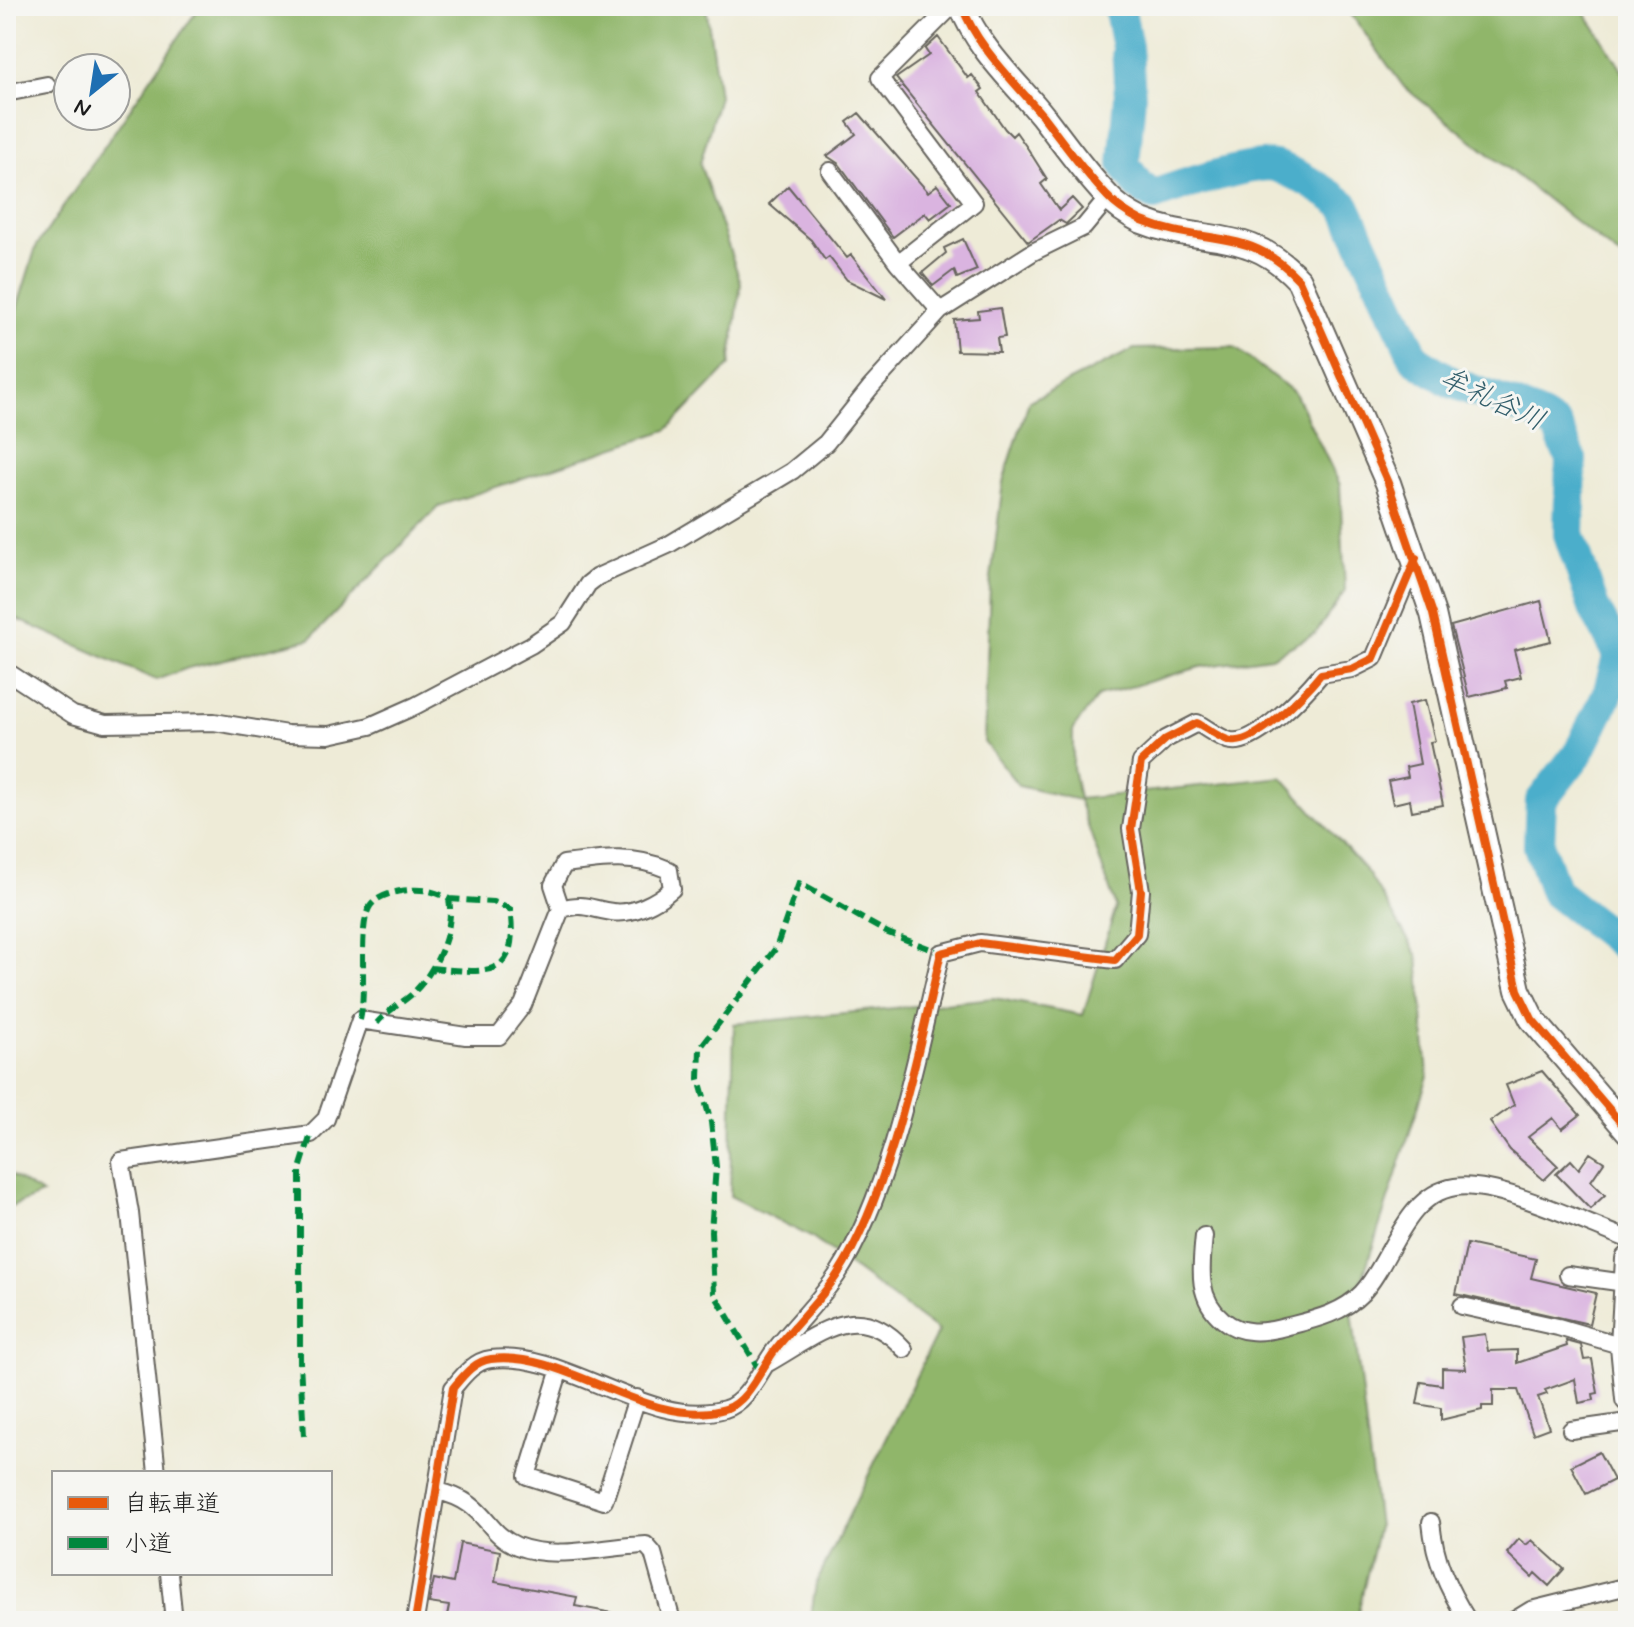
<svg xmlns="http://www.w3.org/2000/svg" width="1634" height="1627" font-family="Mynerve,'Klee One',sans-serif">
	<rect width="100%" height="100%" fill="#f6f6f2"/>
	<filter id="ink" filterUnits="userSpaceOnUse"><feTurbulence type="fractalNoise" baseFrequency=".0125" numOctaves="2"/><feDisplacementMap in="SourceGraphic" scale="16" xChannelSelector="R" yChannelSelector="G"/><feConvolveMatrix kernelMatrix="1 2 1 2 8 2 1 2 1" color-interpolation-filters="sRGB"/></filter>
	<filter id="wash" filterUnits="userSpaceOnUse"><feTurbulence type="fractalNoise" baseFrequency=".006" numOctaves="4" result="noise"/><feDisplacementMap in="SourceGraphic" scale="32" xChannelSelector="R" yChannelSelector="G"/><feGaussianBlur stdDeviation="1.8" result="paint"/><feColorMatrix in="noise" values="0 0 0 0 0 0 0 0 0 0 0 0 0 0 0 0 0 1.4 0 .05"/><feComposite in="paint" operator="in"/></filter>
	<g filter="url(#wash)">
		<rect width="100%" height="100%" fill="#eeebd7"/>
		<path fill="#90b66b" stroke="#566944" stroke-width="2" d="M200 6H706L719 96 700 164 741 283 730 365 667 430 439 506 310 639 188 668 156 680 12 617 6 611V344L36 247Z
			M1345 6H1581L1628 79V263L1404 87Z
			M1234 347 1295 393 1340 485 1345 591 1315 634 1271 657 1200 667 1098 696 1073 729V768L1079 799 1282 777 1368 873 1418 956 1428 1076 1352 1311 1378 1527 1356 1621H810L816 1584 938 1331 811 1237 730 1196 734 1024 994 998 1083 1015 1116 907 1079 800 1019 786 984 742 990 586 1003 482 1029 401 1134 349Z
			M6 1172 42 1194 6 1209Z"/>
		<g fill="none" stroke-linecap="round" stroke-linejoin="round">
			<path stroke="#4caecb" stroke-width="32" d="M1119 6 1127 47 1130 97 1124 164 1139 186 1154 195C1176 187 1255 161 1275 166 1293 171 1331 194 1345 206L1415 359 1451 382 1533 413 1557 427 1571 459 1569 534 1594 608 1619 654 1609 691 1579 752 1541 801 1539 846 1555 892 1628 949"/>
		</g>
		<g id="blocks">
			<path fill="#dab4e0" d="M938 37 968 78 972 75 983 89 979 92 1005 129 1012 136 1016 132 1028 149 1047 179 1041 184 1059 210 1072 198 1082 209 1066 224 1059 220 1028 242 896 78 929 55 925 49Z
				M859 113 928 192 937 185 951 203 930 219 925 213 893 237 839 164 827 156 856 134 847 122Z
				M788 186 847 258 851 255 886 299 847 280 829 257 825 260 811 240 769 204Z
				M963 239 977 270 957 278 954 270 933 286 922 273 946 253 944 248Z
				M1000 308 1005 337 997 338 999 352 957 351 954 320 979 318 978 311Z
				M1541 601 1551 641 1514 650 1521 677 1505 681 1507 688 1469 697 1451 626Z
				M1425 700 1435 741 1430 742 1443 805 1412 811 1410 800 1393 804 1388 781 1408 777 1406 767 1420 764 1409 704Z
				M1542 1071 1580 1115 1562 1129 1553 1118 1528 1137 1558 1166 1544 1180 1510 1150 1490 1122 1514 1105 1506 1085Z
				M1590 1153 1604 1162 1591 1181 1605 1195 1590 1209 1556 1174 1571 1160 1579 1169Z
				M1467 1244 1536 1259 1531 1278 1596 1293 1589 1324 1456 1294Z
				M1485 1334 1488 1351 1517 1350V1363L1567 1346 1566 1341 1581 1345 1584 1360 1592 1359 1598 1393 1593 1394 1594 1400 1579 1403 1575 1379 1545 1390 1547 1394 1538 1397 1549 1428 1533 1434 1518 1390H1493V1406H1482V1410L1441 1420V1408L1417 1404 1421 1382 1442 1385V1368L1466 1369 1461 1337Z
				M1599 1452 1614 1480 1586 1494 1571 1466Z
				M1519 1539 1526 1545 1532 1540 1564 1569 1549 1586 1535 1573 1532 1577 1507 1553Z
				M460 1543 500 1551 495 1582 577 1597 575 1606 613 1613 612 1621H446L449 1606 429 1603 434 1579 453 1583Z"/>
		</g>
	</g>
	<g filter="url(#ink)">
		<use href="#blocks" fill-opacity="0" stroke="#66645d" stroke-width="2"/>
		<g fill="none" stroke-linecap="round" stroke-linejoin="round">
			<g stroke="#66645d" stroke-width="20">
				<path id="street" d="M6 93 47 85
					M830 171 898 263
					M940 311 898 263 974 203 880 78 952 6
					M6 671 73 715 105 724 214 722 287 734 329 735 370 726 415 706 531 645 563 623 588 584 597 577 668 545 792 471 826 443 870 388 940 311 1033 252 1084 227 1108 198
					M1204 1236C1201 1267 1196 1298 1223 1320 1241 1335 1263 1333 1285 1327 1312 1320 1342 1314 1362 1293 1392 1261 1404 1195 1455 1187 1496 1180 1586 1224 1628 1239
					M1568 1275 1625 1283
					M1462 1306 1558 1327 1623 1346
					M768 1363C818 1335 857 1296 904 1349
					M559 1372 527 1476 604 1501 637 1398
					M1571 1430 1628 1422
					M157 1473 130 1213 121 1161 311 1134 326 1119 360 1020 466 1036H499L523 1005 561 909 553 885 564 864C602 859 634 854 669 870L672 889C657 902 633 915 612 912 589 909 585 902 561 909
					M437 1491C488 1502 483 1532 517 1546 555 1561 606 1546 646 1545L653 1553 672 1621
					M1431 1522C1435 1561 1447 1587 1468 1621
					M169 1573 174 1621
					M415 1621 453 1388C463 1376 474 1361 491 1359 566 1349 650 1431 725 1409 748 1403 761 1368 775 1350 795 1324 818 1303 837 1275 891 1192 918 1050 941 953L980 943 1115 960 1137 934 1141 891 1131 829 1141 762 1166 739 1197 723C1207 728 1220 739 1231 741 1256 746 1306 692 1321 674L1352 669 1374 658 1415 560
					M1513 1621 1531 1610 1628 1586"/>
			</g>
			<g stroke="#66645d" stroke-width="28">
				<path id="secondary" d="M962 6C976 46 1015 82 1042 115 1063 142 1083 171 1107 196 1116 206 1130 215 1142 221 1203 246 1248 225 1299 280L1388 483 1433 614 1518 990 1532 1019 1628 1131
					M1628 1259 1623 1346 1628 1399"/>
			</g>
			<use href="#street" stroke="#fff" stroke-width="16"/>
			<use href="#secondary" stroke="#fff" stroke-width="24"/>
			<path stroke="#00873e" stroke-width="6" stroke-dasharray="12 6" stroke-linecap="butt" d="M431 968C487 973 520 980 510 909L493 902 449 899
				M360 1020C367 991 358 929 369 908 375 897 390 893 401 891 420 888 433 890 449 899 455 931 435 973 411 995 399 1005 387 1011 377 1023
				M760 1371 714 1293 711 1231 716 1167 711 1122 699 1079 700 1048 776 948 799 883 888 933 941 953
				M304 1436 300 1362V1169L311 1134"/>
			<g stroke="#f6f6f2" stroke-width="13">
				<path id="cycleway" d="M962 6C976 46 1015 82 1042 115 1063 142 1083 171 1107 196 1116 206 1130 215 1142 221 1203 246 1248 225 1299 280L1388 483 1433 614 1518 990 1532 1019 1628 1131
					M415 1621 453 1388C463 1376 474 1361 491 1359 566 1349 650 1431 725 1409 748 1403 761 1368 775 1350 795 1324 818 1303 837 1275 891 1192 918 1050 941 953L980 943 1115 960 1137 934 1141 891 1131 829 1141 762 1166 739 1197 723C1207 728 1220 739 1231 741 1256 746 1306 692 1321 674L1352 669 1374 658 1416 558"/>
			</g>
			<use href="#cycleway" stroke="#e8590c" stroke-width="8"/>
		</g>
	</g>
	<g text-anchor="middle" stroke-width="6" stroke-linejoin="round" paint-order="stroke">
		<g font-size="28" font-style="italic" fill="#325e6b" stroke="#f6f6f2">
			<text transform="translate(1493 398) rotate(25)" y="10">牟礼谷川</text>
		</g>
	</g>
	<rect width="1634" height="1627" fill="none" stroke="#f6f6f2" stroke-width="32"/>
	<rect x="52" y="1471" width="280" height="104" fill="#f6f6f2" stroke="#9f9f9c" stroke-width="2"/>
	<rect x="68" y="1497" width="40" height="12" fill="#e8590c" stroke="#9f9f9c" stroke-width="2"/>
	<text x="124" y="1511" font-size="24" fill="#1c1c1c">自転車道</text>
	<rect x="68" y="1537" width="40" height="12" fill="#00873e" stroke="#9f9f9c" stroke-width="2"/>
	<text x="124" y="1551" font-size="24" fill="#1c1c1c">小道</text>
	<g transform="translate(92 92) rotate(210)"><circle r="38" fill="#f6f6f2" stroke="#9f9f9c" stroke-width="2"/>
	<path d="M0-6L14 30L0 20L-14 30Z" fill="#1f6fb2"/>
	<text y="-12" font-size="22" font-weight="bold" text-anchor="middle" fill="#1c1c1c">N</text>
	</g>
</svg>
